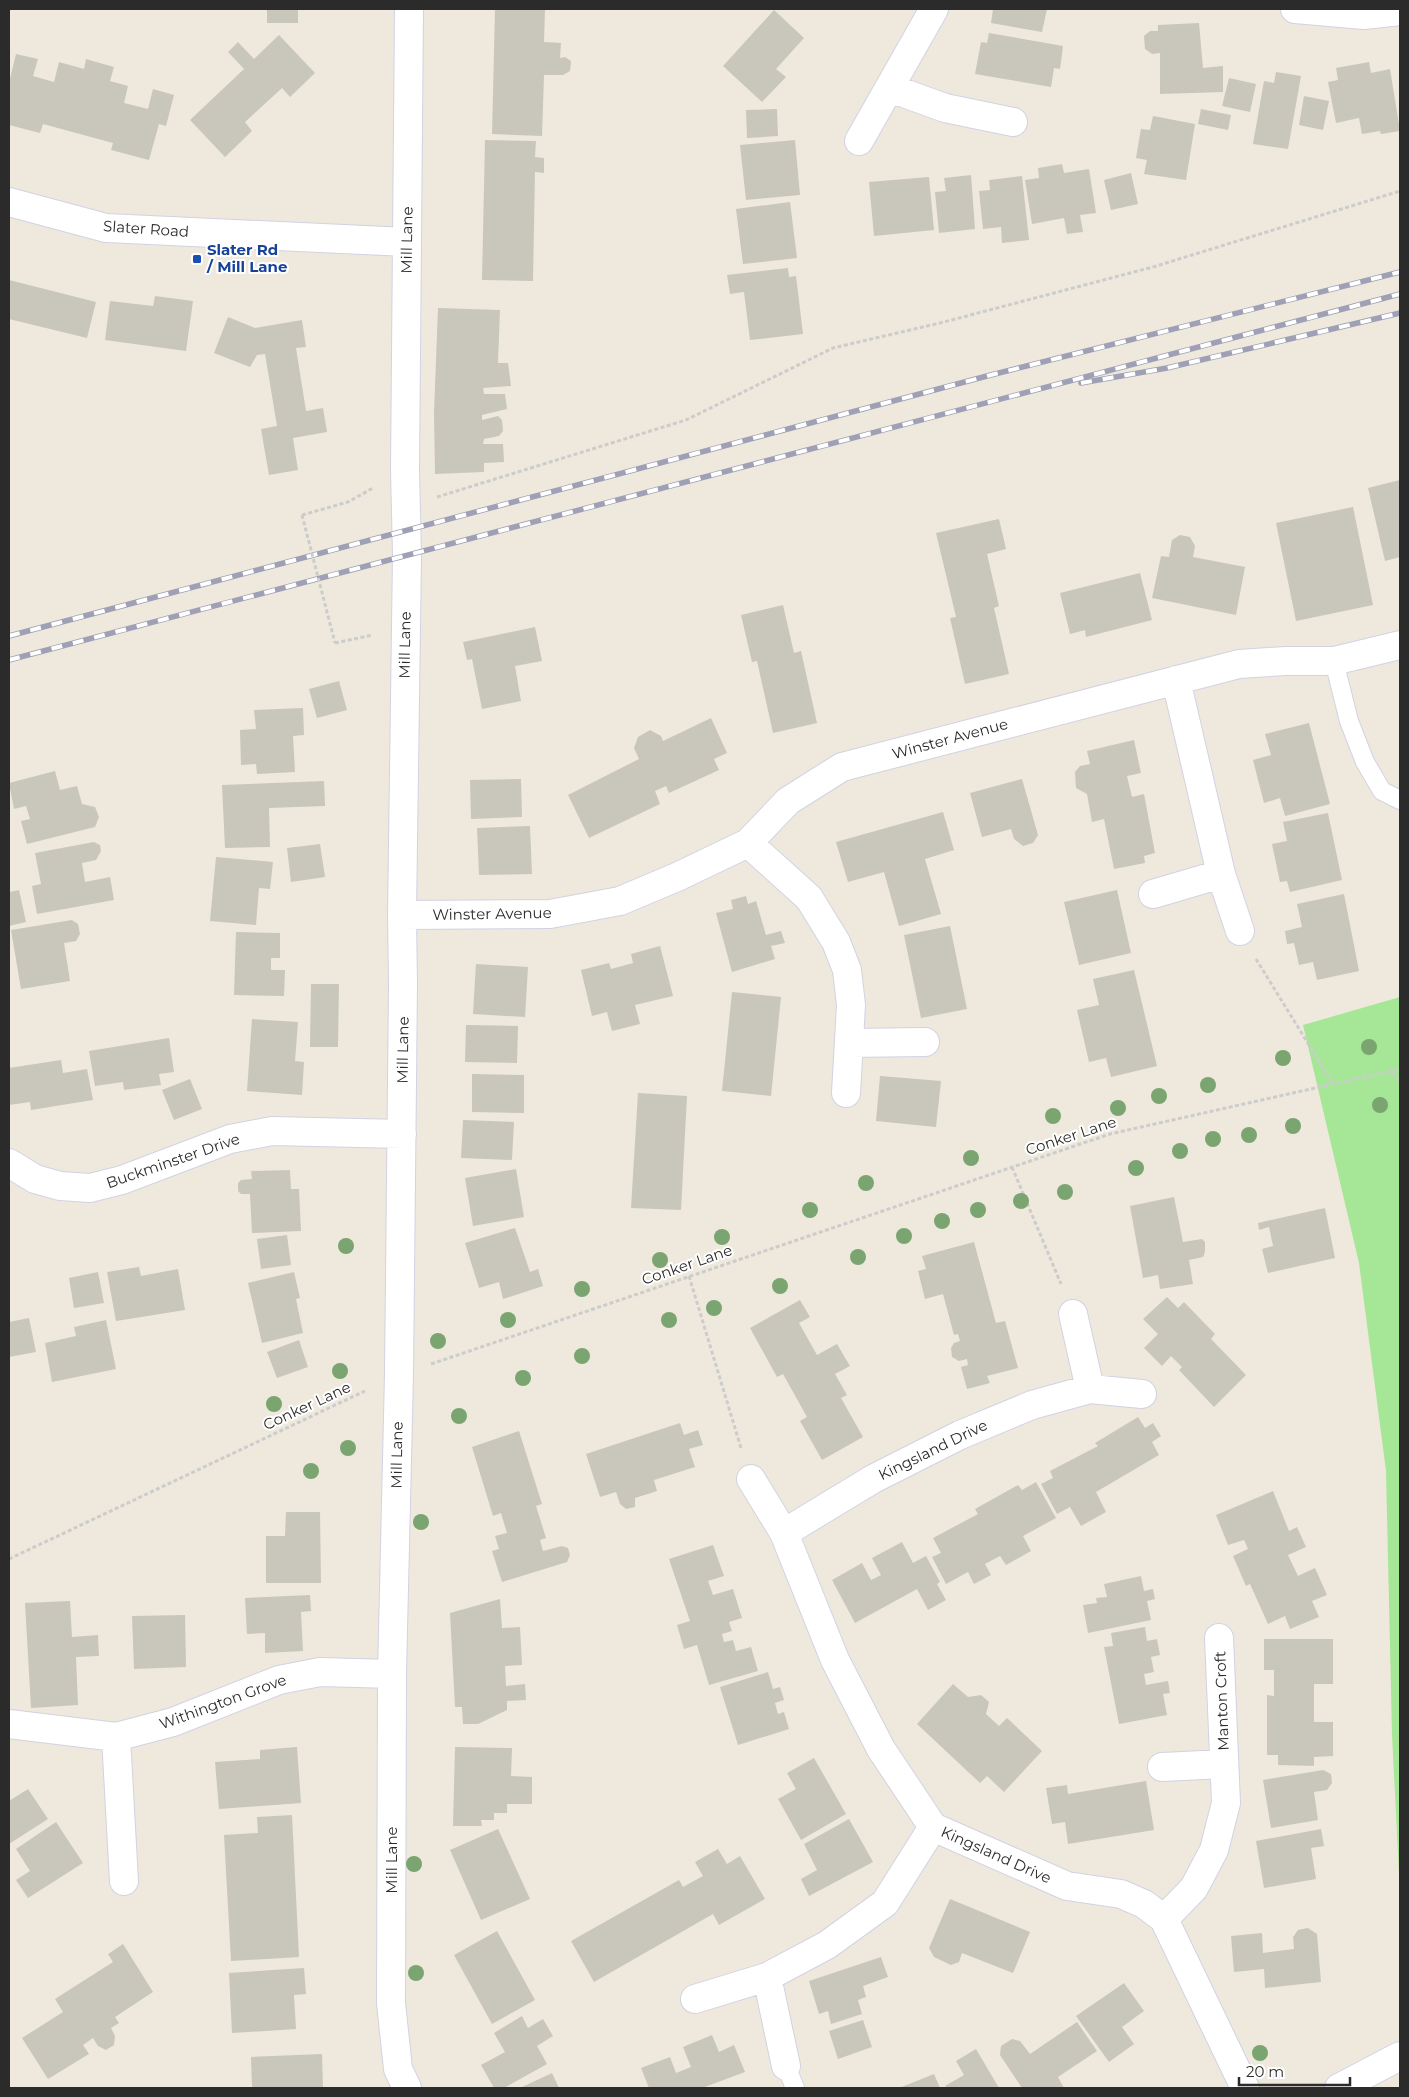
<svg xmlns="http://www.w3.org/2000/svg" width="1409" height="2097" font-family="Montserrat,sans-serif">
	<rect width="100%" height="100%" fill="#eee9dc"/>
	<path fill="#a5e796" d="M1400 997V1894L1392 1734 1386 1471 1359 1263 1303 1025Z"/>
	<path fill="#c9c6bc" d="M267 9H298V23H267Z
		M495 9H545L544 42 561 43 560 58 565 57 571 61 570 71 563 75H544L542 136 492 134Z
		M993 9H1047L1042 32 991 23Z
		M774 10 804 38 776 69 786 77 762 102 723 66Z
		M1199 23 1203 68 1223 66V92L1160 94V53L1152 54 1145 49 1144 36 1150 31H1158V25Z
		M989 33 1063 46 1060 69 1054 68 1051 87 975 74 981 42 987 43Z
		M279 35 315 73 290 97 282 88 245 122 252 131 225 157 190 120 244 69 228 52 238 42 254 59Z
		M16 54 38 59 33 76 54 82 59 62 84 69 86 59 114 67 110 81 128 86 124 103 148 109 153 89 174 95 166 126 159 124 149 160 111 150 113 143 43 124 40 133 9 125V83Z
		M1369 62 1371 73 1390 69 1400 131 1381 134 1380 131 1362 134 1359 118 1336 123 1328 82 1338 80 1336 68Z
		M1276 72 1301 76 1288 149 1253 144 1264 81 1274 83Z
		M1229 78 1256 84 1250 112 1222 106Z
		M1304 96 1329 101 1323 130 1299 125Z
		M777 109 778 136 747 138 746 110Z
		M1201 109 1231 115 1228 130 1198 124Z
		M1153 116 1195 124 1186 180 1144 174 1147 160 1136 158 1141 129 1150 130Z
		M485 140 536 141 535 157 544 158V173L535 172 533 281 482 280Z
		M795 140 800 195 746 200 740 145Z
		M1062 164 1064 173 1089 169 1096 213 1080 215 1083 232 1067 234 1064 218 1032 224 1025 180 1039 178 1038 168Z
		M1131 173 1138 204 1111 210 1104 180Z
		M971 175 975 229 939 233 935 192 946 191 944 178Z
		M1022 176 1029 240 1002 243 1001 227 983 229 979 191 990 190 989 180Z
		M929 177 934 230 874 236 869 182Z
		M790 202 797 258 743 264 736 209Z
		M788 268 789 277 796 276 803 334 750 340 744 292 730 294 727 275Z
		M9 280 96 302 87 338 9 319Z
		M155 296 193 301 186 351 105 340 110 301 153 306Z
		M438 308 500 310 498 363H508L511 386 483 388 484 394H505L507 409 482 415V420L498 416 502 420 503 431 499 436 484 439 483 444H503L504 462 484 463V472L435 474 434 413Z
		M228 317 255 328 302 320 306 347 296 348 306 411 323 408 327 432 293 438 298 470 269 475 261 429 277 426 265 354 257 355 250 367 214 353Z
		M1400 480V557L1385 561 1368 488Z
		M1353 507 1373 605 1296 621 1276 523Z
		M999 519 1006 549 987 554 999 606 994 608 1009 674 965 684 950 618 956 617 936 533Z
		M1180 535 1190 537 1195 546 1193 557 1245 567 1236 615 1152 598 1161 556 1169 557 1172 540Z
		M1140 573 1152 620 1086 637 1085 630 1070 634 1060 593Z
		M783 605 794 653 801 651 817 723 773 733 757 661 752 662 741 615Z
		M535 627 542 661 515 666 521 701 482 709 472 659 467 660 463 642Z
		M339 681 347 710 317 718 309 689Z
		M303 708 304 735 293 736 295 772 257 774 256 764 241 765 240 730 256 729 254 710Z
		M711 718 727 753 714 759 719 770 669 793 666 786 655 791 660 804 589 838 568 795 639 759 634 748 638 737 650 730 661 736 663 741Z
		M1309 723 1330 804 1285 816 1280 798 1264 803 1253 760 1271 755 1265 734Z
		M1134 740 1141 773 1127 776 1132 797 1144 794 1155 853 1144 856 1145 863 1114 869 1104 819 1092 822 1087 794 1076 788 1075 772 1080 766 1090 764 1087 751Z
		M55 771 60 790 77 786 82 804 95 807 99 817 95 827 27 844 21 821 30 819 26 806 14 809 9 783Z
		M521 779 522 817 471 819 470 780Z
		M1022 779 1038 835 1033 843 1023 846 1014 839 1011 829 982 837 970 793Z
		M324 781 325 806 269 808 270 847 225 848 222 785Z
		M943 812 954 850 925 859 941 914 899 926 884 872 848 882 836 842Z
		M1328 813 1342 880 1290 892 1287 881 1280 882 1272 844 1287 841 1283 822Z
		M530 826 532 874 479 875 477 828Z
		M94 842 100 845 101 851 96 860 82 863 85 882 110 877 114 900 37 914 32 886 41 884 35 853Z
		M320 844 325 877 291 882 287 848Z
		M216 857 273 862 270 889 259 888 256 925 210 921Z
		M19 890 26 922 9 926V892Z
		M1117 890 1131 953 1079 965 1064 902Z
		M1344 894 1359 971 1317 980 1313 962 1299 965 1294 943 1287 944 1285 931 1302 927 1297 904Z
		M746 896 748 904 756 901 766 935 781 931 785 943 771 946 775 959 732 972 716 913 733 909 731 900Z
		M72 920 78 924 80 934 76 941 64 943 70 981 21 989 11 930Z
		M950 926 967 1009 921 1018 904 935Z
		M236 932 280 933V958H271V970H285L284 996 234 995Z
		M660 946 673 996 635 1005 640 1024 612 1031 607 1012 592 1016 581 970 609 963 611 969 633 963 631 954Z
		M476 964 528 967 525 1017 473 1014Z
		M1134 970 1157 1066 1111 1077 1106 1058 1089 1062 1077 1010 1099 1005 1093 979Z
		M311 984H339L338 1047H310Z
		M732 992 781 997 771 1096 722 1091Z
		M252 1019 298 1022 295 1061 304 1062 302 1095 247 1091Z
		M466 1025 518 1026 517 1063 465 1062Z
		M169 1038 174 1072 159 1074 161 1085 124 1090 123 1082 95 1086 89 1051Z
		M61 1060 63 1073 87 1069 93 1100 31 1110 30 1102 9 1105V1068Z
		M472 1074 524 1075V1113L472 1112Z
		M880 1076 941 1081 936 1127 876 1121Z
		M190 1079 202 1109 174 1120 162 1090Z
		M638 1093 687 1096 681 1210 631 1208Z
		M463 1120 514 1122 512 1160 461 1158Z
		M516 1169 524 1217 473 1226 465 1178Z
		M290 1170 291 1189H299L301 1231 252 1233 250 1194H241L238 1191V1183L241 1180 252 1179 251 1171Z
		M1174 1197 1183 1242 1202 1239 1205 1242V1252L1203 1257 1189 1260 1193 1284 1160 1289 1158 1275 1143 1278 1130 1206Z
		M1325 1208 1335 1258 1268 1273 1262 1249 1273 1246 1269 1227 1259 1230 1258 1223Z
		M515 1228 530 1272 538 1269 543 1286 503 1299 499 1282 479 1288 465 1243Z
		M287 1235 291 1265 261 1269 257 1239Z
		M974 1242 996 1323 1005 1321 1018 1368 987 1376 990 1383 967 1389 961 1367 968 1365 967 1359 959 1361 952 1357 951 1348 954 1343 960 1341 958 1334 954 1335 943 1294 925 1299 918 1271 926 1269 922 1256Z
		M139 1267 141 1276 178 1269 185 1310 116 1321 107 1272Z
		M98 1272 104 1303 74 1308 69 1278Z
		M294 1272 300 1298 296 1299 303 1333 262 1343 248 1283Z
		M1167 1297 1178 1308 1184 1302 1215 1334 1211 1339 1246 1375 1214 1407 1179 1370 1182 1367 1171 1356 1162 1366 1144 1348 1158 1334 1143 1319Z
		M800 1300 810 1317 799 1323 817 1355 837 1344 850 1366 835 1374 847 1395 841 1398 863 1437 822 1460 800 1421 807 1417 783 1374 777 1377 750 1328Z
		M29 1318 36 1352 9 1357V1322Z
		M106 1320 116 1369 52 1382 45 1343 76 1336 74 1327Z
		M299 1340 308 1367 277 1378 267 1352Z
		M1138 1417 1145 1428 1153 1423 1161 1436 1152 1442 1159 1455 1096 1492 1106 1512 1081 1526 1070 1507 1057 1514 1041 1484 1053 1478 1050 1471 1098 1446 1095 1443Z
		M680 1423 684 1435 698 1430 703 1445 689 1449 695 1467 654 1480 657 1491 635 1498V1507L626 1509 620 1504 616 1492 600 1497 586 1454Z
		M519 1431 542 1504 536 1506 546 1538 540 1540 543 1551 562 1546 568 1548 570 1555 567 1562 502 1582 492 1551 499 1549 495 1536 507 1533 501 1513 493 1516 472 1447Z
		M1036 1482 1056 1518 1023 1536 1031 1551 1006 1565 1000 1556 985 1564 991 1575 974 1584 968 1572 946 1584 932 1557 941 1553 933 1538 978 1514 975 1509 1018 1485 1022 1490Z
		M1273 1491 1289 1531 1297 1527 1306 1547 1288 1555 1298 1576 1315 1568 1327 1595 1312 1601 1319 1617 1290 1629 1285 1616 1268 1624 1250 1584 1246 1586 1233 1556 1248 1549 1244 1540 1228 1545 1216 1515Z
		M286 1512H320L321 1583H266V1536H285Z
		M902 1542 913 1563 926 1556 940 1582 937 1584 946 1600 928 1610 917 1589 855 1623 832 1580 862 1563 871 1580 881 1575 872 1558Z
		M713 1545 724 1576 708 1581 713 1595 733 1589 742 1618 729 1622 732 1631 722 1634 724 1642 733 1640 736 1651 751 1647 758 1671 709 1685 697 1645 684 1649 677 1625 690 1621 669 1559Z
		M1141 1576 1144 1591 1153 1589 1155 1599 1147 1601 1151 1620 1088 1633 1083 1605 1097 1603 1096 1598 1107 1597 1104 1584Z
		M310 1595 311 1611 301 1612 303 1651 265 1653V1633L247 1634 245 1598Z
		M500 1599 502 1628 520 1627 522 1665 505 1666 506 1686 525 1684 526 1700 507 1701V1710L478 1724H463L462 1707H455L450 1613Z
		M70 1601 72 1637 98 1635 99 1656 76 1657 78 1705 31 1708 25 1603Z
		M185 1615 186 1667 134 1669 132 1616Z
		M1145 1627 1147 1641 1157 1639 1160 1655 1151 1657 1154 1672 1144 1674 1146 1685 1168 1681 1170 1693 1163 1694 1167 1715 1119 1724 1104 1647 1113 1646 1111 1633Z
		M1264 1639H1333V1684H1314V1722H1333V1756L1314 1757V1766L1278 1765V1755H1267V1695L1274 1696V1670H1264Z
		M768 1672 773 1689 780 1687 784 1700 775 1703 778 1714 784 1712 789 1729 738 1745 720 1687Z
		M953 1684 968 1697 981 1695 989 1702 986 1714 999 1726 1007 1718 1042 1751 1004 1792 987 1776 980 1783 917 1724Z
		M297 1747 301 1803 219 1809 215 1762 260 1759V1750Z
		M455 1747 512 1748 511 1776 532 1777V1804H507V1813H494V1820H481L482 1826H453Z
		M814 1758 846 1814 801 1840 778 1799 796 1789 787 1773Z
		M1323 1770 1331 1774 1332 1783 1327 1790 1314 1792 1318 1820 1271 1828 1263 1780Z
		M1146 1781 1154 1830 1068 1844 1065 1822 1052 1824 1046 1788 1067 1785 1068 1794Z
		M28 1789 48 1819 9 1844V1801Z
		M292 1815 299 1957 231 1961 224 1835 258 1833 257 1817Z
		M849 1819 873 1862 809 1896 801 1879 817 1870 804 1844Z
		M56 1822 83 1863 28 1898 16 1880 30 1871 16 1849Z
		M498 1829 530 1899 481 1920 450 1850Z
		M1321 1829 1324 1846 1311 1848 1316 1879 1264 1888 1256 1841Z
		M718 1849 727 1864 740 1856 765 1899 719 1925 713 1914 594 1982 571 1941 679 1880 683 1887 703 1876 695 1862Z
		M950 1899 1030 1932 1013 1973 962 1953 959 1962 951 1965 934 1957 929 1948Z
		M1308 1928 1317 1934 1321 1982 1265 1988 1264 1969 1234 1972 1231 1936 1262 1933 1263 1953 1294 1949 1293 1937 1298 1930Z
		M497 1931 535 2000 492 2024 454 1955Z
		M123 1944 153 1992 115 2017 119 2023 111 2028 115 2036 114 2045 106 2050 98 2046 93 2038 83 2045 89 2054 48 2079 22 2038 63 2012 55 1999 113 1962 108 1954Z
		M881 1957 888 1977 863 1986 866 1997 858 2000 862 2014 831 2024 828 2011 819 2014 809 1981Z
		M304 1968 306 1994 294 1995 296 2029 232 2033 229 1973Z
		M1124 1983 1144 2011 1122 2027 1134 2044 1109 2062 1076 2016Z
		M522 2016 528 2028 543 2019 553 2036 537 2046 547 2064 504 2088H494L481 2065 505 2052 494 2033Z
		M863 2020 872 2047 838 2059 829 2031Z
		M1077 2022 1097 2051 1058 2077 1064 2088H1022L1000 2055 1001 2046 1012 2039 1020 2041 1030 2054Z
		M712 2035 719 2052 734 2045 745 2072 702 2088H649L641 2068 670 2057 676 2073 691 2067 683 2047Z
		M976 2049 999 2088H947L945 2086 964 2075 956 2061Z
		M322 2054 323 2088H252L251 2057Z
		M552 2073 559 2088H520Z
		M934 2074 940 2088H899Z"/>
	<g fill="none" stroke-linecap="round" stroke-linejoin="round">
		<g stroke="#d2d2e4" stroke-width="20">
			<path id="lane" d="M1334 661 1349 721 1365 762 1382 791 1400 800
				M786 2066 795 2088"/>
		</g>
		<g stroke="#d2d2e4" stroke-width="30">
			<path id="street" d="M1295 9 1364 15 1400 11
				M890 88 945 108 1013 122
				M859 141 934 9
				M9 202 106 228 407 242
				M1176 680 1221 874 1240 931
				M748 843 809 898 836 942 847 970 851 1005 846 1093
				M1153 894 1221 874
				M402 915 550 914 620 901 677 877 748 843 788 801 842 767 1239 664 1286 661H1334L1400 645
				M849 1043 925 1042
				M9 1163 35 1179 60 1186 90 1188 122 1180 230 1139 272 1131 402 1134
				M1073 1314 1090 1389
				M1142 1394 1090 1389 1032 1405 960 1435 873 1479 784 1533 835 1660 881 1749 933 1827 1067 1886 1121 1894 1144 1904 1164 1919 1245 2088
				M751 1479 784 1533
				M9 1724 116 1737 173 1722 279 1680 320 1672 392 1674
				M116 1737 124 1881
				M1162 1767 1224 1764
				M1164 1919 1194 1888 1214 1850 1226 1803 1219 1638
				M767 1977 786 2066
				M695 1999 767 1977 827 1945 885 1903 933 1827
				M407 2088 398 2069 391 2003 392 1674 399 1374 403 984 402 915 407 555 405 470 409 9
				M1339 2088 1400 2056"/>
		</g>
		<path stroke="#ccc" stroke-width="3" stroke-dasharray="4 2.5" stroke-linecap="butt" d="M437 497 686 420 833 348 940 323 1153 267 1400 191
			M302 515 348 502 373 488
			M335 643 373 635
			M1256 959 1333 1084
			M1393 1071 1400 1084
			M1012 1167 1061 1284
			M689 1276 741 1448
			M431 1364 1110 1134 1400 1069
			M9 1559 365 1391"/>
		<use href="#lane" stroke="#fff" stroke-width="18"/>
		<use href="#street" stroke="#fff" stroke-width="28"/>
		<g stroke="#9f9fb6" stroke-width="5.5">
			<path id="rail" d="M1081 383 1167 368 1400 313
				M9 636 987 376 1400 272
				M9 660 1400 294"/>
		</g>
		<use href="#rail" stroke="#fff" stroke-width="4" stroke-dasharray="11" stroke-linecap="butt"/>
		<path stroke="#ccc" stroke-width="3" stroke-dasharray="4 2.5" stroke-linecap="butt" d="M302 515 335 643"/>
	</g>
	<g fill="#7aa470">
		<circle cx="1369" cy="1047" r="8"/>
		<circle cx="1283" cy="1058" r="8"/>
		<circle cx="1208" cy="1085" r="8"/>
		<circle cx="1159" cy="1096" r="8"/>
		<circle cx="1380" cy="1105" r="8"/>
		<circle cx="1118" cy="1108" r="8"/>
		<circle cx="1053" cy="1116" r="8"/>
		<circle cx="1293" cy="1126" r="8"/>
		<circle cx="1249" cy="1135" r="8"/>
		<circle cx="1213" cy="1139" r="8"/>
		<circle cx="1180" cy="1151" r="8"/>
		<circle cx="971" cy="1158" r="8"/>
		<circle cx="1136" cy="1168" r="8"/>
		<circle cx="866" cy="1183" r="8"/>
		<circle cx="1065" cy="1192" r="8"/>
		<circle cx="1021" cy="1201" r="8"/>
		<circle cx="810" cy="1210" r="8"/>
		<circle cx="978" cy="1210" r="8"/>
		<circle cx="942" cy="1221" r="8"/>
		<circle cx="904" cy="1236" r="8"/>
		<circle cx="722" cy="1237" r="8"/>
		<circle cx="346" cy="1246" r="8"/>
		<circle cx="858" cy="1257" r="8"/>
		<circle cx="660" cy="1260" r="8"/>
		<circle cx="780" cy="1286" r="8"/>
		<circle cx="582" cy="1289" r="8"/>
		<circle cx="714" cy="1308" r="8"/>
		<circle cx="508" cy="1320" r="8"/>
		<circle cx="669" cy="1320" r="8"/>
		<circle cx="438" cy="1341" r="8"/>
		<circle cx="582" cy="1356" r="8"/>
		<circle cx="340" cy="1371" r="8"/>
		<circle cx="523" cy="1378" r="8"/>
		<circle cx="274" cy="1404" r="8"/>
		<circle cx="459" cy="1416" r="8"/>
		<circle cx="348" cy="1448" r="8"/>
		<circle cx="311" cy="1471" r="8"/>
		<circle cx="421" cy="1522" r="8"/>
		<circle cx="414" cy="1864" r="8"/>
		<circle cx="416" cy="1973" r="8"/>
		<circle cx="1260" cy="2053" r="8"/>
	</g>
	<rect fill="#1a4fb4" stroke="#fff" stroke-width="2" x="192" y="254" width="10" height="10" rx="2.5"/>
	<g text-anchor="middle" stroke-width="4" stroke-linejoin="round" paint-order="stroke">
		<g font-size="15" fill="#2b2b2b" stroke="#fff">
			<text transform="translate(146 229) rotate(4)" y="5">Slater Road</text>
			<text transform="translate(407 240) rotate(-89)" y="5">Mill Lane</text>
			<text transform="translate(405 645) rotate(-89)" y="5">Mill Lane</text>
			<text transform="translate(950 739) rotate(-15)" y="5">Winster Avenue</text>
			<text transform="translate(492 914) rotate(-1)" y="5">Winster Avenue</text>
			<text transform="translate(403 1050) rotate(-89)" y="5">Mill Lane</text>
			<text transform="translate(1071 1136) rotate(-18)" y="5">Conker Lane</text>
			<text transform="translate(173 1161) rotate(-19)" y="5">Buckminster Drive</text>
			<text transform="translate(687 1265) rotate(-19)" y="5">Conker Lane</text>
			<text transform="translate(307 1406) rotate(-25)" y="5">Conker Lane</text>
			<text transform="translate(933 1450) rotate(-26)" y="5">Kingsland Drive</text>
			<text transform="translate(397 1455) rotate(-89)" y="5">Mill Lane</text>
			<text transform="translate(1222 1701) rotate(-92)" y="5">Manton Croft</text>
			<text transform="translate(223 1702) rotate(-20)" y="5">Withington Grove</text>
			<text transform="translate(996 1855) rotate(24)" y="5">Kingsland Drive</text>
			<text transform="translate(392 1860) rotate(-90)" y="5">Mill Lane</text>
		</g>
		<g font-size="15" font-weight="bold" fill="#164399" stroke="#fff" text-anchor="start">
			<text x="207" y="255">Slater Rd<tspan x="207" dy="17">/ Mill Lane</tspan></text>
		</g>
	</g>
	<rect width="1409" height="2097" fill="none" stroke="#2b2b2b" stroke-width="20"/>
	<path d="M1239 2077v8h111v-8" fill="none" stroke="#2b2b2b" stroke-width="2.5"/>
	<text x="1246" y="2077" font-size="15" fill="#2b2b2b" stroke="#ffffff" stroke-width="4" paint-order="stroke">20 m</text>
</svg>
